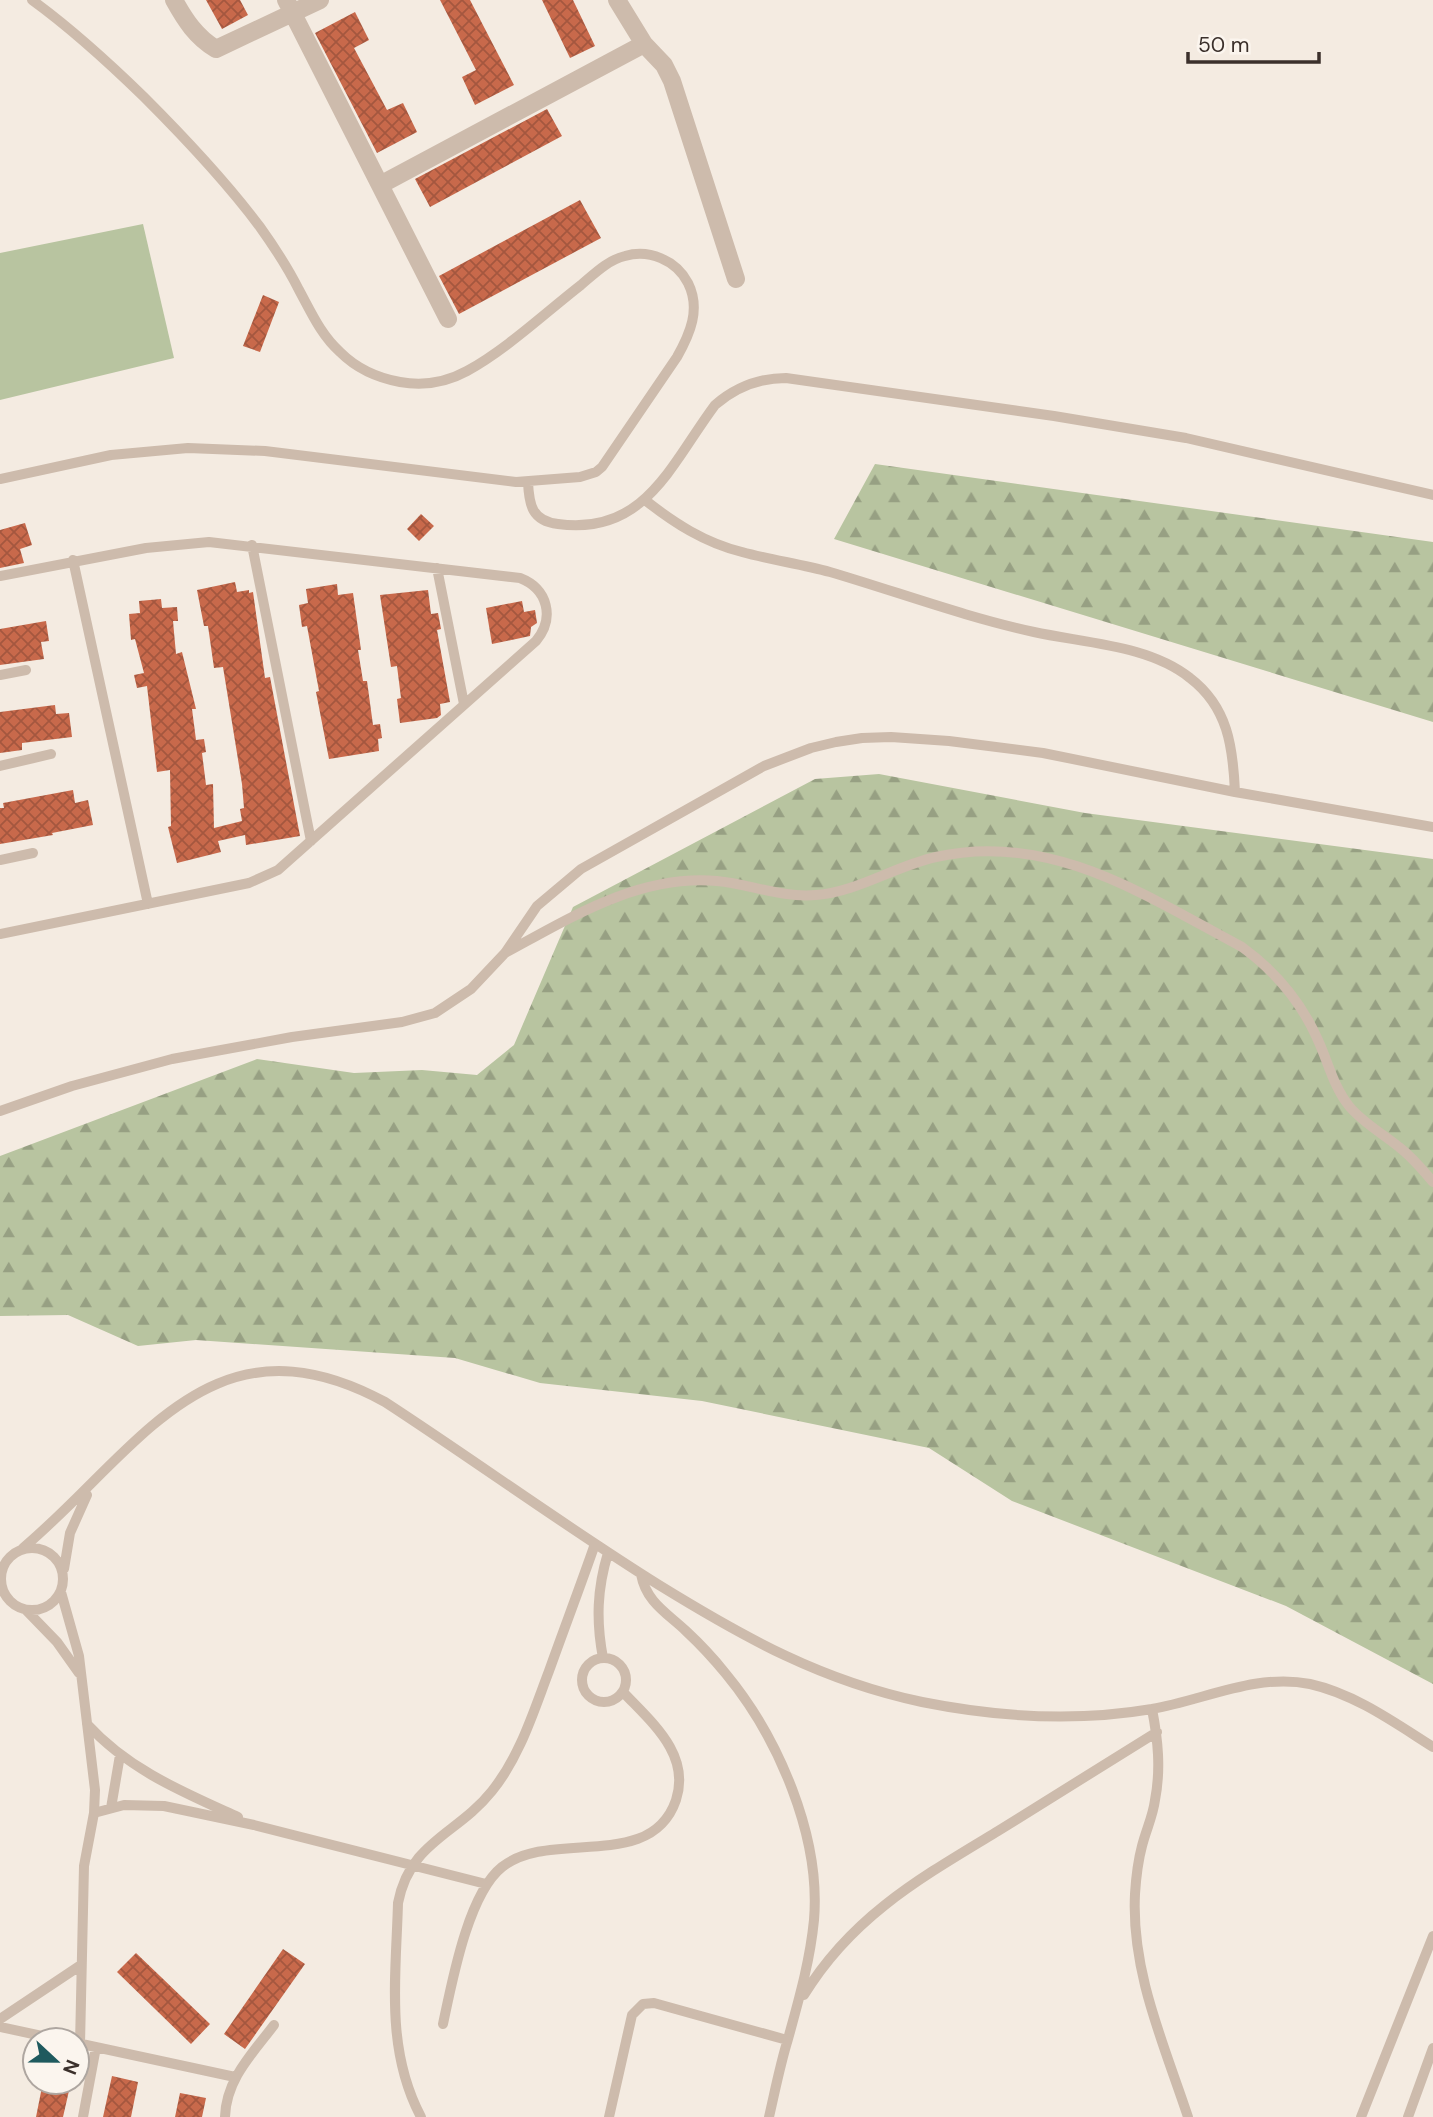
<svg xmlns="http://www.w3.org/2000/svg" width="1433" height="2117" font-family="'DM Sans',sans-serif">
	<defs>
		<pattern id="forest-firs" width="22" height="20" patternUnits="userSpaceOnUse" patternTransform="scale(1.75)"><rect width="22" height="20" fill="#b8c4a0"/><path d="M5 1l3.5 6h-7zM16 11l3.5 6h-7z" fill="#97a083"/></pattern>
		<pattern id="building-cross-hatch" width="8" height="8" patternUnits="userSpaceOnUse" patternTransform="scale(1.75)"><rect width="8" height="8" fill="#c8694b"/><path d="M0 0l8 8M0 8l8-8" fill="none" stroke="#a4573f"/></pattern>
	</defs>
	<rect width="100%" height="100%" fill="#f4ebe1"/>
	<path fill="url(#forest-firs)" d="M875 464 1433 542V722L834 539Z
		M879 774 1085 813 1433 859V1684L1286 1606 1012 1501 929 1448 702 1401 540 1383 455 1358 196 1340 138 1346 68 1315 0 1316V1156L257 1059 354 1073 422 1070 477 1075 514 1045 573 907 815 779Z"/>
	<path fill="#b8c4a0" d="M143 224 174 358 0 400V253Z"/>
	<path fill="url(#building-cross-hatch)" d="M206 0H240L248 15 222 29Z
		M440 0H470L514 85 475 105 462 77 476 70Z
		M542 0H573L595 46 570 58Z
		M355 12 369 40 354 48 387 110 403 103 417 132 377 153 315 33Z
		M547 109 562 136 430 207 415 179Z
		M580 200 601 238 459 314 439 276Z
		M263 295 279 302 260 352 243 346Z
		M421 514 434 526 419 541 407 529Z
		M25 523 32 545 20 549 24 563 0 568V530Z
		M235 582 237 592 249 590V593L253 592 265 678 270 677 300 836 246 845 245 835 218 841 221 852 177 863 168 827 171 826 170 770 157 772 147 686 137 688 134 675 144 673 135 639 131 640 129 614 140 613 139 601 161 599 162 608 177 607 178 621H173L176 654 182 652 196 709H192L196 740 204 739 206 752 202 753 206 785 213 784 214 828 242 821 240 809 244 808 242 784 223 667 214 668 208 626H204L197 590Z
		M337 584 338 595 353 593 361 650H358L363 681H367L373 725 380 724 382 738 378 739 379 751 329 759 316 692 319 691 307 626 302 627 299 605 308 603 306 589Z
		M428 590 431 614 438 613 441 629 437 630 450 702 440 704 441 715 437 718 400 723 397 699 401 698 397 666 391 667 380 595Z
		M522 601 524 612 535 610 537 623 531 627 530 636 492 644 486 608Z
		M46 621 49 641 41 642 44 659 0 665V629Z
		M55 705 56 714 69 713 72 737 22 743V750L0 753V712Z
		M73 790 75 803 88 800 93 825 52 833 53 835 0 844V808H4L3 803Z
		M283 1949 305 1964 245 2049 224 2034Z
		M136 1953 210 2024 191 2044 117 1972Z
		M112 2076 138 2082 131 2117H103Z
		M43 2082H71L63 2117H36Z
		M180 2093 206 2098 202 2117H175Z"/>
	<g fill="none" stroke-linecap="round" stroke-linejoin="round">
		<path stroke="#cdbbac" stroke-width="10" d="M0 479 111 455 188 448 265 451 516 482 580 477 596 472 602 467 677 357C690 334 701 309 688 283 676 260 649 249 625 256 608 260 594 274 581 285 545 313 507 349 467 371 447 382 423 386 400 382 378 378 356 368 340 352 321 335 311 312 299 290 288 268 275 248 260 227 225 180 185 138 144 97 108 62 72 29 32 0
			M528 482C529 505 532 521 558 524 645 536 671 464 715 405 736 387 758 378 786 378L1054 416 1186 438 1433 495
			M645 500C674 523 705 543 742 552 771 560 801 564 830 572 898 592 965 617 1034 632 1084 643 1149 645 1190 678 1228 707 1233 747 1235 792
			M252 545 311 841
			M73 560 148 904
			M437 568 464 704
			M0 576 146 548 209 542 520 578C548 589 555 618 536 641L278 870 249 883 0 934
			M0 675 26 670
			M0 766 51 754
			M0 860 33 853
			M505 953C570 918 639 874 717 881 750 884 781 898 816 895 857 892 895 866 936 857 1051 831 1146 896 1242 947 1275 971 1300 1000 1317 1038 1328 1061 1333 1086 1349 1106 1363 1123 1382 1133 1399 1147 1412 1157 1423 1170 1433 1182
			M0 1111 72 1086 172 1059 292 1037 402 1022 435 1013 471 989 505 953 537 906 581 869 764 766 811 748 836 742 862 738 891 737 949 741 1043 753 1235 792 1433 827
			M1 1579a31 31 0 1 1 62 0a31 31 0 1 1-62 0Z
			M23 1548C140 1449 211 1308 385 1402 477 1462 566 1527 659 1585 745 1638 822 1681 922 1702 997 1717 1076 1722 1152 1709 1204 1700 1256 1673 1310 1684 1355 1694 1395 1723 1433 1747
			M64 1569 70 1533 87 1495
			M641 1574C646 1602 667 1613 686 1631 700 1644 714 1659 726 1674 778 1737 821 1836 814 1920 810 1961 799 1999 788 2039 780 2065 775 2091 769 2117
			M61 1592 79 1656 95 1790 94 1813 84 1866 80 2044
			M26 1610 57 1642 79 1673
			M603 1658C596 1621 597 1589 608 1553
			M582 1680a22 22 0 1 1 44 0a22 22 0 1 1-44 0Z
			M1152 1709C1158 1740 1161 1769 1155 1800 1153 1816 1146 1830 1142 1846 1138 1861 1136 1878 1135 1894 1131 1972 1164 2044 1188 2117
			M87 1724C129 1770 183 1792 238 1817
			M111 1808 120 1755
			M94 1813 124 1805 164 1806 254 1825 486 1884
			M804 1995C852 1916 922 1877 998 1831 1051 1798 1104 1765 1157 1732
			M0 2019 81 1965
			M443 2024C452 1982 468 1894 502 1867 551 1828 651 1873 676 1800 691 1754 651 1722 623 1692
			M0 2027 61 2040
			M77 2043 235 2077
			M83 2117 96 2047
			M225 2117C226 2079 253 2053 274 2025
			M421 2117C385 2049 396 1977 398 1903 410 1841 457 1835 492 1791 520 1756 533 1713 549 1671 564 1629 580 1587 595 1544
			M609 2117 632 2015 643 2004 654 2003 787 2040
			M1361 2117 1433 1936
			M1408 2117 1433 2048"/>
		<path stroke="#cdbbac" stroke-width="18" d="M174 0C185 20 196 37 216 49L320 0
			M286 0 448 319
			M644 44 664 65 672 81 736 279
			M380 185 644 44 617 0"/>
	</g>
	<g transform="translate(56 2061) rotate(112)"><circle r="33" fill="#fbf5ee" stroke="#aea6a0" stroke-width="2"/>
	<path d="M0-5L12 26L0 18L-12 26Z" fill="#1f5a5e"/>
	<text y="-10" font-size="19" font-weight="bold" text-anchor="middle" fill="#3b302b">N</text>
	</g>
	<path d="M1188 52v10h131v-10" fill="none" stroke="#3b302b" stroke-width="3.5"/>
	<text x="1198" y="52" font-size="21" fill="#3b302b" stroke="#fbf5ee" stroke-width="5" paint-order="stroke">50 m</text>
</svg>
